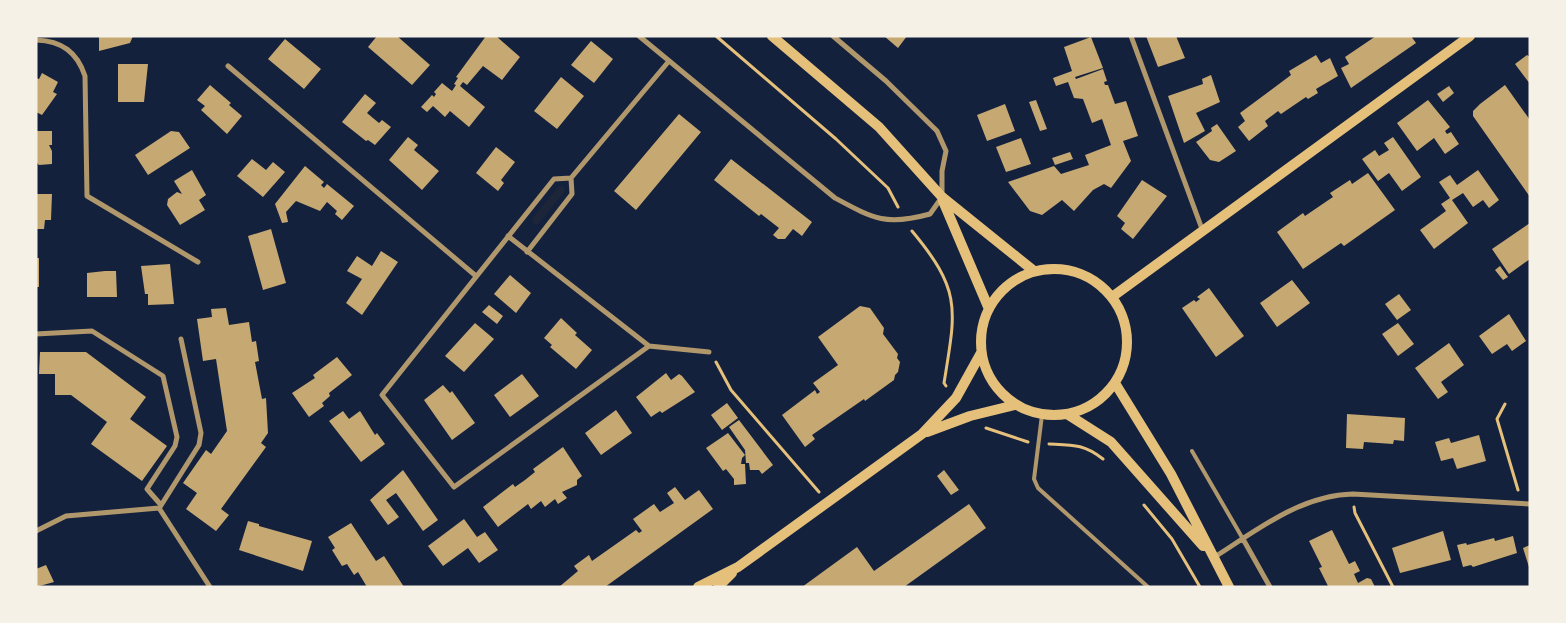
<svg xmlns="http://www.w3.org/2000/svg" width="1566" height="623" font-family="Signika,sans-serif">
	<rect width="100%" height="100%" fill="#14213d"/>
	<path fill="#1d2539" d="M559 186 564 187 565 191 538 224H534L532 219Z"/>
	<path fill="#c6a872" d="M99 36H133L130 43 99 51Z
		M377 36H397L430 65 412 85 368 47Z
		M486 36H496L520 57 502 80 483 66 467 85 463 82 460 86 485 107 469 127 450 111 445 117 433 106 427 112 421 107 432 95 434 97 436 94 434 92 442 83 452 91 456 85 454 84 458 78 456 77Z
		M884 36H907L898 48Z
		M1146 36H1176L1185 58 1158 67Z
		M1376 36H1411L1416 43 1351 88 1341 68 1349 64 1345 57Z
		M1091 37 1103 68 1075 77 1076 79 1103 69 1107 81 1104 82 1105 85H1108L1115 104 1126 101 1138 136 1123 141 1131 161 1111 188 1104 184 1093 190 1074 211 1062 200 1042 215 1030 211 1008 182 1054 166 1061 174 1089 165 1085 155 1111 145 1102 119 1092 123 1083 99 1074 98 1068 82 1056 86 1053 78 1072 71 1064 47Z
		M285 39 321 69 304 89 268 59Z
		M591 41 613 59 594 83 571 65Z
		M1316 55 1321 63 1330 58 1338 76 1316 89 1318 93 1308 99 1306 97 1281 114 1278 111 1265 121 1268 126 1249 141 1238 127 1245 121 1240 113 1291 75 1289 71Z
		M1527 55 1530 57V84L1515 64Z
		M118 64H148L144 102H118Z
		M42 73 58 82 53 92 57 94 42 115 36 112V78L39 79Z
		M1211 75 1220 102 1196 113 1205 131 1184 143 1168 96 1203 84 1202 79Z
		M561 77 584 96 557 129 534 111Z
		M210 85 231 103 229 105 242 116 227 134 201 110 205 106 197 100Z
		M1505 85 1530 120V197L1473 116V111L1480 104Z
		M1449 86 1454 93 1443 102 1437 94Z
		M365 94 376 103 367 113 379 123 382 120 391 127 375 145 368 140 366 141 342 122Z
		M1036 100 1047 129 1040 131 1029 102Z
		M1428 100 1450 127 1445 131 1447 134 1451 132 1459 144 1445 154 1434 138 1417 151 1397 123Z
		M1005 104 1015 131 987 141 977 115Z
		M679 114 701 132 636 210 614 191Z
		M1217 124 1236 151 1219 162 1210 160 1196 142 1212 131 1211 128Z
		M37 131H52V145H49L52 151V164L39 165 36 162Z
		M171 131 179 132 190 148 148 175 135 155Z
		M408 137 418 145 414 150 439 171 422 190 389 160Z
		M1393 137 1421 177 1402 191 1389 173 1378 181 1362 159 1375 150 1379 156 1389 150 1384 143Z
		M1021 138 1031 164 1006 172 996 147Z
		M496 147 515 162 501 180 504 183 498 191 476 173Z
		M1070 152 1073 159 1055 165 1052 158Z
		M252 159 266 170 273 162 285 172 263 197 237 176Z
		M731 159 812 222 802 236 793 229 785 239H778L773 235 779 228 761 214 759 216 714 180Z
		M305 166 324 182 321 185 324 188 327 184 354 206 342 220 335 214 337 211 327 202 320 211 296 201 286 212 288 222 282 223 275 204Z
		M192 170 206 195 199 200 205 210 180 225 167 205 168 199 177 192 182 194 174 181Z
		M1478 170 1499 200 1489 208 1483 200 1473 207 1463 193 1452 200 1468 223 1434 249 1420 230 1446 211 1441 204 1450 198 1439 182 1450 175 1457 185Z
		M1368 173 1395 210 1344 246 1341 243 1303 269 1277 232 1303 213 1305 216 1327 201 1333 197 1330 193 1350 180 1352 184Z
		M1142 180 1167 196 1133 239 1121 229 1125 223 1117 216Z
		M36 194H52L51 220H45L44 229H36Z
		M1530 223V259L1509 274 1492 249Z
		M271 229 286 283 263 290 248 236Z
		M381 251 398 262 362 315 346 303 362 279 347 271 357 256 372 266Z
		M36 258H39V287H36Z
		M170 264 174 304 148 305V294H145L141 266Z
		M1500 266 1508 277 1503 280 1495 270Z
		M105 271H116L117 297H87V273Z
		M510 275 531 293 516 313 494 294Z
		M1292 280 1310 303 1277 327 1260 303Z
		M1209 288 1244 336 1216 357 1182 308 1194 300 1196 302 1200 299 1197 297Z
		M1399 294 1411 310 1397 320 1385 304Z
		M489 305 503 316 497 324 482 312Z
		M860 306 870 308 884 328 883 334 898 354 897 358 900 362 898 372 895 375 894 380 865 401 864 399 812 435 815 439 805 447 782 415 815 390 817 394 820 392 813 383 838 365 818 337Z
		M226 308 229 325 249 322 252 342 256 341 259 361 255 362 262 399 266 398 268 433 261 443 266 447 221 509 229 515 216 531 186 509 197 493 183 483 206 450 211 454 227 431 216 359 203 361 197 319 212 317 211 309Z
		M1509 314 1526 341 1512 351 1507 344 1492 354 1479 336Z
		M561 318 577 333 575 335 592 350 576 369 550 347 552 345 544 338Z
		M475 323 494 339 464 372 445 356Z
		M1398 323 1414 344 1398 356 1382 334Z
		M1449 343 1464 365 1441 382 1448 392 1438 399 1415 368Z
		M40 352H86L146 397 130 419 167 446 142 481 91 444 107 422 71 395H55V374H39Z
		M337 357 352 375 329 393 330 396 322 403 324 406 309 417 292 393 315 378 313 375Z
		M666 373 671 380 679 374 682 376 695 392 662 413 660 411 651 417 636 397Z
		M522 374 539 396 510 417 494 395Z
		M443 385 450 393 452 391 475 423 452 440 424 400Z
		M727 403 738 418 722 430 711 415Z
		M616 410 632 433 601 455 585 433Z
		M343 411 349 419 360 411 375 435 377 433 385 444 361 462 329 421Z
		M1347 414 1405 418 1404 441 1394 440 1393 444 1364 442 1363 449 1346 448Z
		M739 420 773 465 762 474 759 470H750L749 463H746L745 450 729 427Z
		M728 433 745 455 742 458 741 464H745L746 484 734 485V479L726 469 723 471 706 448Z
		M1479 435 1486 461 1457 469 1453 458 1441 461 1435 442 1449 438 1451 443Z
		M563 447 582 476 577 480V485L562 492 567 498 558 504 555 499 545 507 541 501 531 509 528 504 498 527 483 507 513 484 515 487 525 480 535 472 533 469Z
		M403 470 438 520 423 531 396 493 386 500 399 517 388 525 370 500Z
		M944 470 959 490 951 495 937 476Z
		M675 487 685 500 699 490 713 509 605 587H559L578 571 574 566 589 555 592 561 636 530 639 533 642 531 633 519 654 504 660 512 674 503 667 493Z
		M969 504 986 528 904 587H802L857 547 874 571Z
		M464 519 477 537 485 532 498 550 479 563 468 548 443 566 428 546Z
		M248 521 259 524V526L312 541 303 571 239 550Z
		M351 523 376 561 384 556 404 587H367L358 572 354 575 347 564 342 566 332 550 335 548 328 537Z
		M1332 530 1349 564 1355 561 1360 571 1354 574 1358 583 1367 578 1371 579 1375 587 1328 586 1319 568 1322 567 1309 541Z
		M1443 531 1451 560 1400 573 1392 548Z
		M1513 536 1517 553 1473 567 1471 565 1463 567 1457 545 1466 543 1467 545 1494 538 1495 541Z
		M1530 545V567H1529L1523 548Z
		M46 565 54 582 36 587V569Z"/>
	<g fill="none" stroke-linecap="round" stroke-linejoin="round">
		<path stroke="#e5c07b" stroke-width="3" d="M716 36 836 139 888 188 898 207
			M912 231C962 291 956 309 944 383L946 386
			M716 362 731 390 819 492
			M1505 404 1497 419 1518 490
			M986 428 1028 442
			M1049 444C1073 445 1084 444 1103 459
			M1144 505 1172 539 1200 587
			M1354 507 1355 513 1393 587"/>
		<path stroke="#b1986c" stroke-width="4" d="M1042 415 1034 479 1038 488 1148 587
			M1192 451 1243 539"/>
		<path stroke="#b1986c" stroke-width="5" d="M639 36 835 198C874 219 886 226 930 214L942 197V171L946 151 937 131 886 81 833 36
			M1131 36 1202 229
			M36 40C62 41 77 52 85 76L87 196 198 262
			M228 66 476 276
			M571 178 554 179 382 395 454 487 649 346
			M508 236 649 346 709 352
			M527 252 572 194 571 178 669 61
			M36 334 92 331 163 376 177 437 175 446 147 489 161 505
			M160 507 199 445 201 433 181 339
			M36 531 66 516 159 508 210 587
			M1243 539 1270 587
			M1213 558C1256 531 1300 495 1353 494L1530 504"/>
		<path stroke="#e5c07b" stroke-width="10" d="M772 36 879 127 942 197 1034 271
			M943 201 989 309
			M981 342a73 73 0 1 1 146 0a73 73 0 1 1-146 0Z
			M1112 297 1470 36
			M1115 383 1171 474 1229 587
			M1067 414 1111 442 1203 546
			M927 432 970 416 1015 405
			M698 587 738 567 922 434 956 398 981 353
			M718 587 732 573"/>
	</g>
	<rect width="1566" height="623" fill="none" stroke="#f6f1e7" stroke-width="75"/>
</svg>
